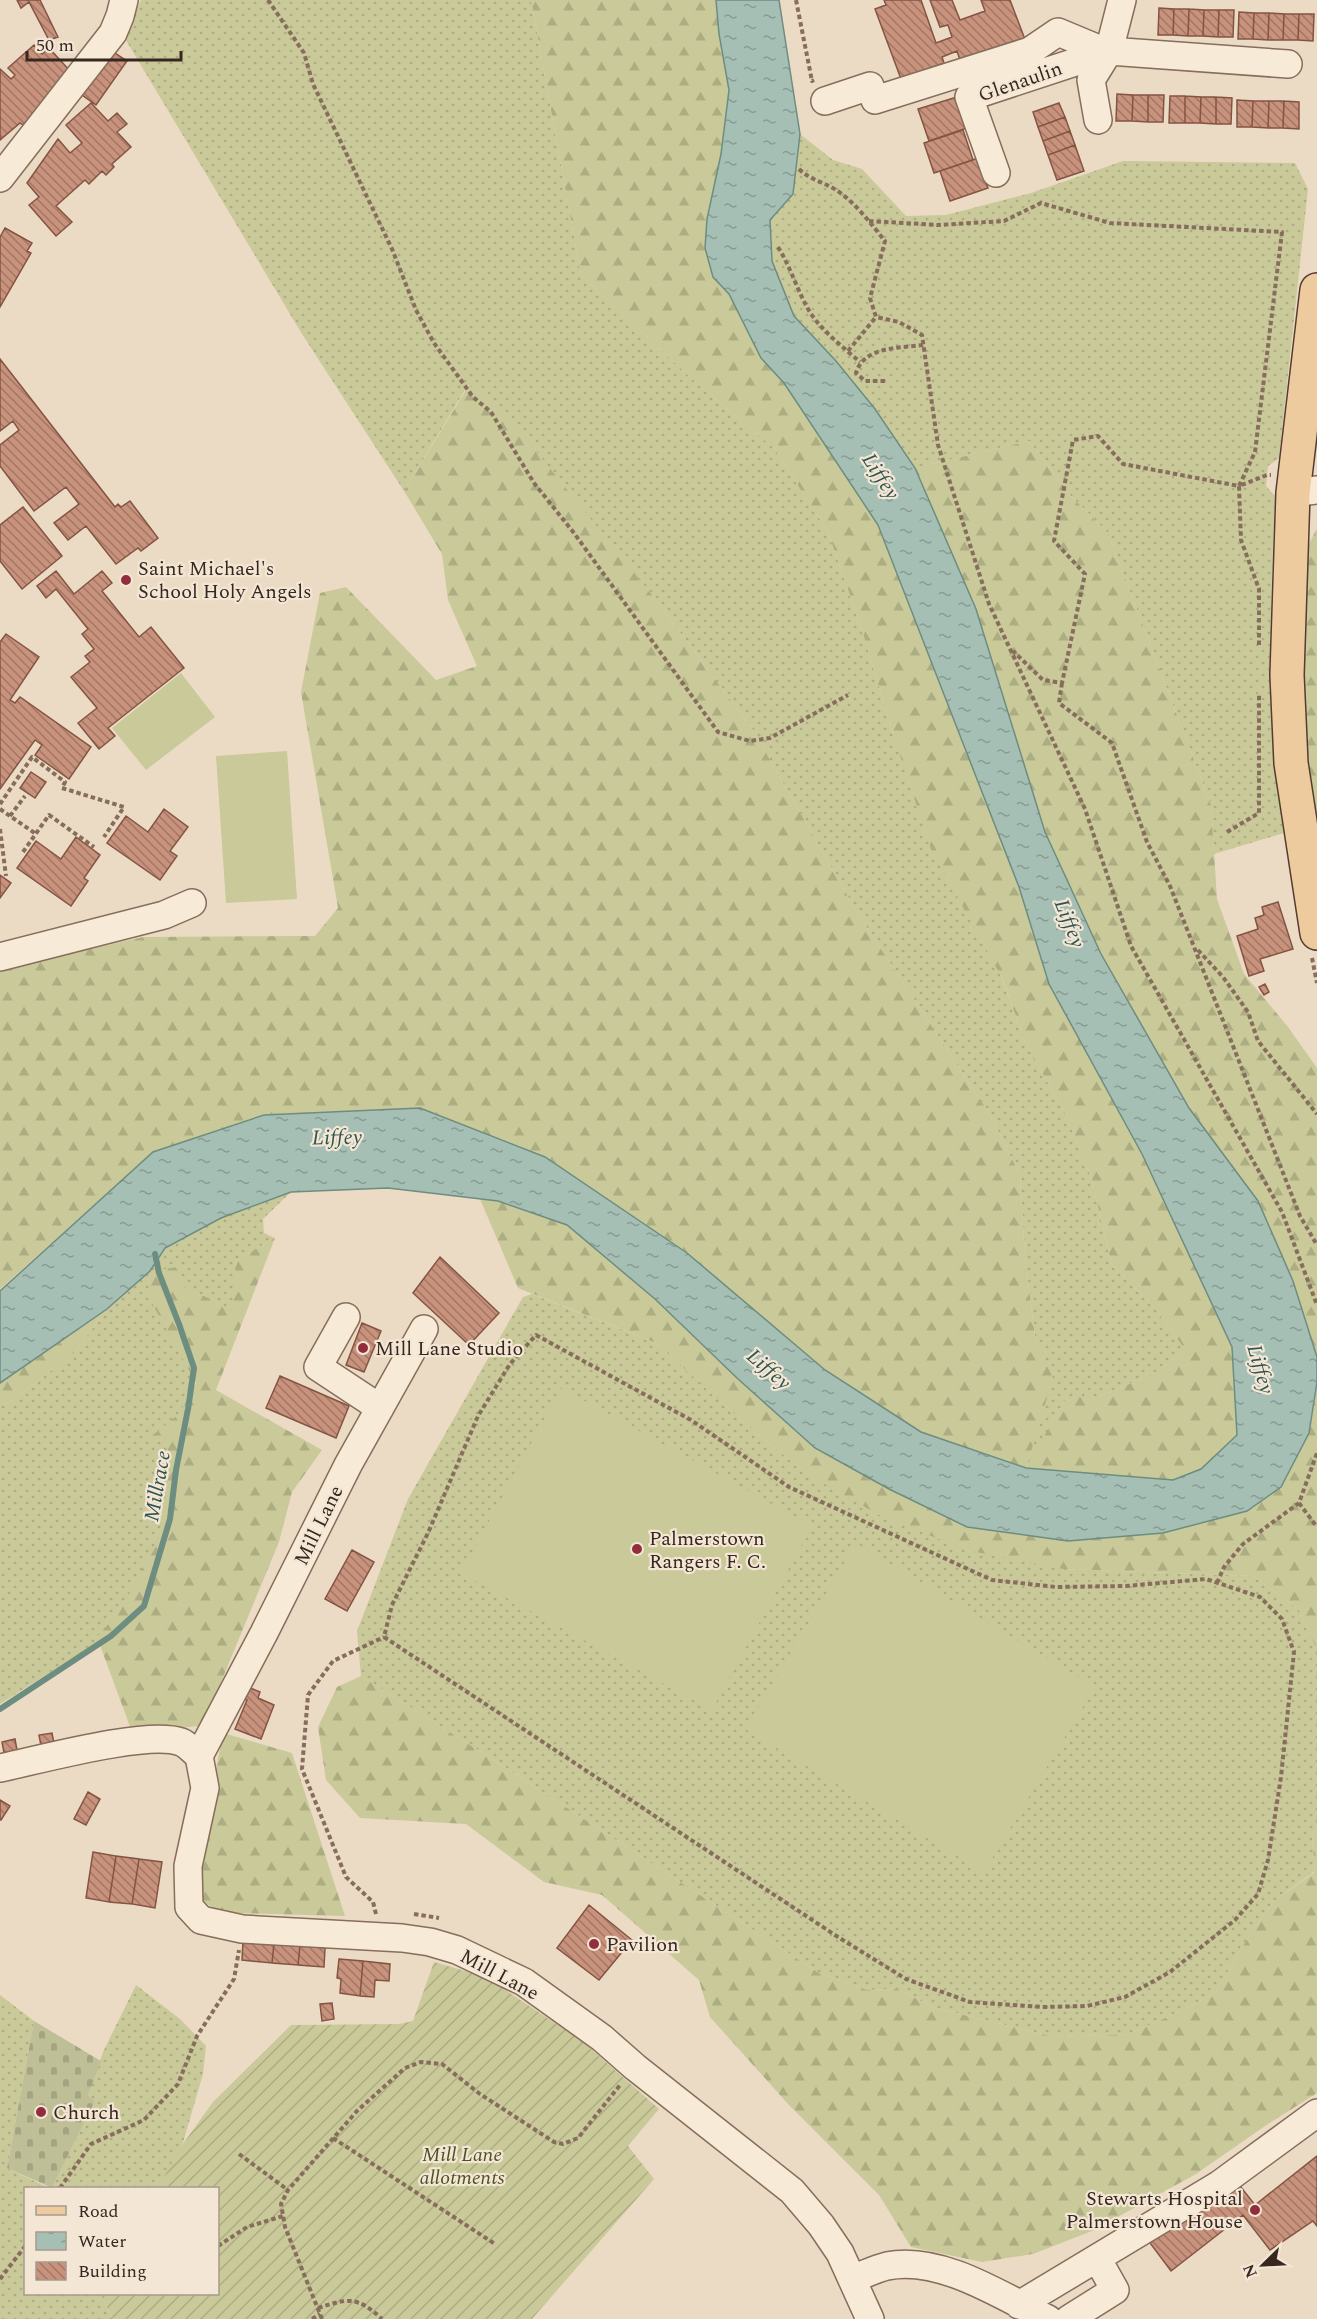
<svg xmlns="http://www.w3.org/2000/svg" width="1317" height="2319" font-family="Spectral,serif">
	<defs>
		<pattern id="grass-dots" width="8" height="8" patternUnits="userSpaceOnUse" patternTransform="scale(1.5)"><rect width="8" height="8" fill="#c9c999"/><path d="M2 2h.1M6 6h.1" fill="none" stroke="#adad83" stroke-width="1.8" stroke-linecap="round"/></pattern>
		<pattern id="forest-firs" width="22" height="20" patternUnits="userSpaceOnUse" patternTransform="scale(1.5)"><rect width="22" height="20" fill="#c9c999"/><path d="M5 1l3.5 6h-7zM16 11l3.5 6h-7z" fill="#adad83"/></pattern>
		<pattern id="cemetery-stones" width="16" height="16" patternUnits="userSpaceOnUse" patternTransform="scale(1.5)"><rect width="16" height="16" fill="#bfbf97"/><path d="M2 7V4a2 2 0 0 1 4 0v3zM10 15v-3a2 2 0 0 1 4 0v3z" fill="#a5a482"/></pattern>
		<pattern id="garden-furrows" width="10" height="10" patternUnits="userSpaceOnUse" patternTransform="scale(1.5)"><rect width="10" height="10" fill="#c9c999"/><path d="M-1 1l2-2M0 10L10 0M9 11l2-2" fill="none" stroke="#adad83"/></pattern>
		<pattern id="water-ripples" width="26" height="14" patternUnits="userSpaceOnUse" patternTransform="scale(1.5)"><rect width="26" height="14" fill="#a6bfb5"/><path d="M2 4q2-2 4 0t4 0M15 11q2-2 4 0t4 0" fill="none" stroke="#889b93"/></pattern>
		<pattern id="building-back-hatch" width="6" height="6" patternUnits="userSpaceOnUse" patternTransform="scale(1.5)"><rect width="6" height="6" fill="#c8927c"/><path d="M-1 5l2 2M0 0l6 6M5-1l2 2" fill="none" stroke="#a37765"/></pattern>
	</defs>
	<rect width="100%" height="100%" fill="#ecdbc4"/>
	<path fill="url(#grass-dots)" d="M141 0H531L581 275 703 389 774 448 828 532 861 627 893 734 1003 981 1025 1042 1067 1117 1091 1177 1112 1265 1154 1307 1186 1351 1153 1374 1098 1397H1067L1026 1468 1052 1378 1035 1337 1025 1257 1020 1175 989 1113 858 914 753 730 649 591 468 385 404 491 302 334 124 37Z
		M800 134 833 160 862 169 906 216 946 215 1031 193 1123 161 1295 163 1308 189 1279 458 1268 466 1266 486 1275 496C1271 608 1264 722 1284 833L1214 854 1211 805 1108 533 1071 496 1029 441 915 468 875 409 836 361 794 316 772 261 770 220 793 194Z
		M291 1192 263 1219 264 1233 275 1238 236 1260 233 1311 202 1295 185 1291 192 1367 166 1520 142 1605 98 1642 0 1704V1406L12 1401 74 1353 107 1309 150 1271 165 1248 221 1218Z
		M532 1294 656 1343 749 1427 807 1474 1063 1569 1253 1576 1299 1610 1317 1650V1824L1312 1838 1315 1871 1273 1902 1247 1939 1215 1993 1170 2016 1129 2034 1055 2037 935 2008 897 1989 867 1990 819 1973 497 1762 361 1676 357 1631 408 1499 523 1297Z
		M136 1985 180 2019 206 2046 203 2074 182 2146 158 2188H52L95 2101 88 2095 103 2052Z
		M0 1995 34 2021 7 2168 49 2188H26V2294H100L113 2319H0Z"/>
	<path fill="url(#forest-firs)" d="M531 0H716L719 34 729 90 721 154 707 219 705 248 713 277 729 294 761 358 784 383 878 525 1019 887 1049 984 1142 1154 1232 1347 1238 1435 1201 1469 1174 1480 1026 1468 921 1432 818 1369 545 1157 153 1152 0 1289V970L143 937 315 936 338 908 301 692 320 593 346 587 436 680 477 666 448 600 442 554 404 491 469 385 502 409 649 591 753 730 858 914 989 1113 1020 1175 1025 1257 1035 1337 1053 1378 1027 1465 1067 1397H1098L1153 1374 1186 1351 1154 1307 1112 1265 1091 1177 1067 1117 1025 1042 1003 980 931 849 893 734 861 627 828 532 774 448 703 389 581 275Z
		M1029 441 1071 496 1108 533 1211 805 1217 899 1244 974 1288 1027 1317 1068V1357L1293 1281 1258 1201 1189 1108 1101 954 1045 833 976 609 915 468Z
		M1317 528V847L1311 813 1310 768 1304 728 1305 663 1299 632 1308 546Z
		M480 1199 498 1201 567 1225 655 1299 737 1378 815 1448 1247 1511 1281 1487 1309 1433 1317 1382V1650L1299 1610 1253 1576 1063 1569 966 1550 879 1515 807 1474 749 1427 656 1343 518 1288Z
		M275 1238 216 1390 322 1450 292 1492 279 1542 204 1723 200 1726 132 1732 97 1637 119 1612 158 1540 168 1480 167 1444 149 1438 179 1414 196 1383 152 1303 150 1271 178 1267 185 1291 202 1295 232 1310 236 1260Z
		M107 1309 74 1353 12 1401 0 1406V1383Z
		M361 1676 497 1762 819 1973 867 1990 897 1989 935 2008 1055 2037 1129 2034 1170 2016 1215 1993 1247 1939 1273 1902 1315 1872 1312 1838 1317 1824V2093L1268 2124 1196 2174 1092 2231 1033 2254 982 2262 911 2247 879 2195 788 2104 710 2017 699 1980 602 1895 544 1882 466 1824 360 1818 326 1780 318 1727 337 1687Z
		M223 1733 292 1753 345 1916 233 1913 213 1908 203 1901 198 1889 200 1852Z"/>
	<path fill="url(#cemetery-stones)" d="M34 2021 101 2061 88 2095 95 2101 52 2188 7 2168Z"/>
	<path fill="url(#garden-furrows)" d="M434 1962 486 1977 582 2041 659 2109 628 2146 654 2179 532 2319H113L100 2294H218V2188H158L180 2148 213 2102 291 2025 399 2024 413 2021Z"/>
	<path fill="#c9c999" d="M181 673 215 717 146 770 112 728Z
		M287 751 297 899 226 903 216 756Z
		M561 1388 812 1526 712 1710 461 1573Z
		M856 1543 1095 1687 984 1872 745 1729Z"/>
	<path fill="url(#water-ripples)" stroke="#6d8d81" stroke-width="1.5" d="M716 0H779L800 134 793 194 770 220 772 261 794 316 836 361 875 409 915 468 976 609 1045 832 1101 954 1189 1108 1258 1201 1293 1281 1317 1357V1382L1309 1433 1281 1487 1247 1511 1163 1533 1068 1541 967 1527 889 1489 815 1448 737 1378 655 1299 567 1225 498 1201 388 1188 291 1192 221 1218 165 1248 150 1271 107 1309 0 1383V1291L153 1152 264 1115 420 1108 545 1157 687 1253 825 1370 921 1432 1026 1468 1173 1480 1201 1469 1237 1435 1232 1347 1142 1154 1049 984 1019 887 878 525 784 383 761 358 729 294 713 277 705 248 707 219 721 154 729 90 719 34Z"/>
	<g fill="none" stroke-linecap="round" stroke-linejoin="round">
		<path stroke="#6d8d81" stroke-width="6" d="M0 1709 111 1636 144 1606 170 1519 176 1470 188 1409 194 1368 179 1324 159 1273 155 1254"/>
	</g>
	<path fill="url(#building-back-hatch)" stroke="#845443" stroke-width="1.5" d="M17 0H40L58 37 49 40 29 2 21 8Z
		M884 0H921L936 43 952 37 948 25 940 27 930 0H952L960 20 985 11 981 0H1010L1026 42 962 66 957 51 942 57 944 63 931 68 934 76 901 79 875 9 886 5Z
		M1159 8 1174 9 1173 35H1158Z
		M1174 9H1189L1188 36 1173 35Z
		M1189 9 1204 10 1203 36H1188Z
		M1204 10H1219L1218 37 1203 36Z
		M1219 10H1234L1233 37H1218Z
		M1239 12 1254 13 1253 39H1238Z
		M1254 13H1269L1268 40 1253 39Z
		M1269 13 1284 14 1283 40H1268Z
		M1284 14H1299L1298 40H1283Z
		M1299 14H1314L1313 41 1298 40Z
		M34 45 42 54 49 48 72 73 48 102 23 125 20 123 0 140V69L11 79 15 75 8 68Z
		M112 51 127 61 96 105 82 95Z
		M1117 94 1133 95 1132 121H1116Z
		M1133 95H1148V122L1132 121Z
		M1148 95H1164L1163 122H1148Z
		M1170 96H1185V123H1169Z
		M1185 96 1201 97 1200 123H1185Z
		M957 97 967 128 929 141 918 109Z
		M1201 97H1216V124L1200 123Z
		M1216 97 1232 98 1231 124H1216Z
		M1237 100 1253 101 1252 127H1237Z
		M1253 101H1269L1268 128 1252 127Z
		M1269 101H1284L1283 128H1268Z
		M1284 101 1299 102V129L1283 128Z
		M91 103 108 121 117 113 127 124 117 132 131 147 112 164 114 167 106 175 102 171 89 184 85 180 56 206 72 222 56 236 29 205 39 197 27 183 58 139 70 153 82 143 66 125Z
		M1059 103 1065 117 1038 127 1033 112Z
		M1065 117 1070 131 1043 141 1038 127Z
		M963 130 973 160 934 173 924 143Z
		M1070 131 1075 145 1048 155 1043 141Z
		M1075 145 1084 171 1057 180 1048 155Z
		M978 158 988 188 950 201 940 171Z
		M5 228 32 243 27 251 31 253 0 307V237Z
		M0 359 115 507 118 504 121 507 130 501 158 538 141 551 138 548 116 564 86 526 68 540 54 523 79 504 66 487 34 511 0 466V445L19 430 13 421 0 431Z
		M23 507 62 556 22 589 0 561V525Z
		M56 571 74 594 102 571 112 583 102 591 139 637 151 627 184 668 108 728 115 736 99 749 78 723 97 708 71 677 90 662 85 656 94 649 82 634 88 629 56 589 46 598 37 586Z
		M6 634 39 657 10 700 15 703 20 697 91 747 69 779 35 755 42 745 35 740 0 789V642Z
		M31 772 46 782 35 798 20 788Z
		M164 809 188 827 170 851 177 856 160 880 107 843 126 816 148 832Z
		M76 837 100 855 84 878 88 881 71 906 17 868 36 841 61 859Z
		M0 875 11 883 0 898Z
		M1278 902 1293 949 1260 959 1264 971 1249 976 1237 936 1258 929 1255 918 1264 915 1262 907Z
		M1265 984 1269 992 1264 995 1259 987Z
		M440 1257 499 1313 469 1345 413 1293Z
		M362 1323 381 1331 364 1372 346 1365Z
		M280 1376 349 1406 336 1438 266 1408Z
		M352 1550 374 1562 347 1611 325 1599Z
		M243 1685 260 1692 258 1698 274 1705 261 1739 235 1729 247 1700 238 1696Z
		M52 1733 55 1749 42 1751 39 1735Z
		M15 1739 18 1756 5 1758 2 1742Z
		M88 1792 100 1799 86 1825 74 1819Z
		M0 1800 10 1806 1 1820H0Z
		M93 1852 116 1856 109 1902 86 1898Z
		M116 1856 139 1859 132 1904 109 1902Z
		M139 1859 162 1862 155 1908 132 1904Z
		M589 1905 632 1940 599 1980 557 1948Z
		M243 1941 274 1944 272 1963 242 1960Z
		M274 1944 300 1945 298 1965 272 1963Z
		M300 1945 325 1948 324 1967 298 1965Z
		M339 1959 363 1961 360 1996 340 1993 341 1979 337 1978Z
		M363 1961 390 1964 389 1981 375 1980 374 1997 360 1996Z
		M332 2003 334 2019 322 2021 320 2004Z
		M1317 2156V2226L1313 2221 1270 2250 1243 2215 1171 2271 1150 2243 1233 2177 1255 2205Z"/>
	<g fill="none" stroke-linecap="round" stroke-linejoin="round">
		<g stroke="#866d5c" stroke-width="30">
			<path id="minor" d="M825 101 870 86 875 100 1030 51 1058 32 1094 47 1109 51
				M1098 120 1091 80 1109 51 1122 0
				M996 173 969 97 1109 51 1288 64
				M0 178 113 33 120 16 124 0
				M1293 493 1317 490
				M0 957 164 915 192 903
				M346 1317 318 1367 380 1408
				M199 1756 264 1633 348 1465 424 1329
				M0 1768C39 1760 147 1730 181 1742 187 1744 194 1752 199 1756L205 1788 188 1866 189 1907 201 1920 242 1929 402 1938 430 1942 457 1950 524 1982 602 2038 635 2067 792 2191 821 2225 840 2253 870 2319
				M852 2279C863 2275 875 2269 887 2266 940 2255 1002 2296 1048 2319
				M1019 2305 1220 2184 1317 2113
				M1069 2319 1115 2290 1097 2258"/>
		</g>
		<g stroke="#543c30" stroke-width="36">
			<path id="major" d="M1317 290 1293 493 1287 675 1291 763 1317 933"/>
		</g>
		<path stroke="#866d5c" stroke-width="4" stroke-dasharray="4.5 3" stroke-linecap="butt" d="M268 0 304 53 313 84 392 249 416 310 434 343 473 397 491 412 534 483 574 533 718 732 750 741 770 738 848 695
			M796 0 812 81 814 80
			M799 169C810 180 824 182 836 190 854 201 872 225 885 241L870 298 876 317 899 322 922 335 938 445 989 604 1085 809 1131 946 1282 1212 1317 1305
			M869 221 938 225 1004 221 1041 203 1110 223 1282 232 1255 452 1239 486 1123 464 1098 436 1073 440 1054 541 1085 574 1062 683 1043 680 1013 651
			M778 247C790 266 796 287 807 307 817 327 843 347 860 362
			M848 351 876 317
			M885 381H865L856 373C864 346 900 348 924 345
			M1259 645V589L1241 540 1239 486 1267 475H1271
			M1062 683 1059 703 1112 743 1147 842 1170 886 1300 1216 1317 1245
			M0 804 32 757 65 782 62 788 124 807 104 837
			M0 809 36 834
			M10 816 25 796
			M0 829 6 876
			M1227 832 1259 813V695
			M23 852 49 815 94 847
			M1198 950 1223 977 1248 1012 1258 1041 1317 1114
			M1312 958 1317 983
			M536 1335 691 1420 789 1487 992 1580 1056 1587 1126 1586 1206 1579 1260 1597 1282 1619 1294 1652 1281 1777 1268 1860 1258 1894 1235 1920 1170 1972 1125 1997 1087 2006 1042 2007 970 2002 906 1979 838 1937 384 1637 392 1605 428 1533 478 1416 510 1364Z
			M1299 1503 1317 1527
			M1217 1583 1224 1567 1243 1544 1299 1503 1317 1453
			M376 1914 373 1902 346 1877 302 1769 308 1695 333 1661 384 1637
			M414 1914 439 1918
			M333 2138 495 2244
			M239 2154 288 2190
			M60 2188 91 2144 144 2120 178 2084 197 2036 234 1979 239 1950
			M218 2246 247 2227 283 2216
			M0 2279 26 2245
			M318 2308C349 2298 357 2296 382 2319
			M312 2319 320 2314
			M322 2319 285 2227 281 2204 288 2190 357 2111 405 2068 421 2062 442 2064 480 2094 554 2142 563 2144 578 2138 620 2085"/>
		<use href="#minor" stroke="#f7ead7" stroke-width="27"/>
		<use href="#major" stroke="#edcb9e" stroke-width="33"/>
	</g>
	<g fill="#922e3c" stroke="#f4e6d4" stroke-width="2">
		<circle cx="126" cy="580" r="6"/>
		<circle cx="363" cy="1348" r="6"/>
		<circle cx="637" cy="1549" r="6"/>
		<circle cx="594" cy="1944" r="6"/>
		<circle cx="41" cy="2112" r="6"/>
		<circle cx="1255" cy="2210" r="6"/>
	</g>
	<g text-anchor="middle" stroke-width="4.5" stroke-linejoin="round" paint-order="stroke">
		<g font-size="20" fill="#36271f" stroke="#f4e6d4">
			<text transform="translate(1020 81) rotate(-19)" y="7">Glenaulin</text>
			<text transform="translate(318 1525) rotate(-64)" y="7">Mill Lane</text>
			<text transform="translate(500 1974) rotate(28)" y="7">Mill Lane</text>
		</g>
		<g font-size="20" fill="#36271f" stroke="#f4e6d4" text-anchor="start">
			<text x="138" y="575">Saint Michael's<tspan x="138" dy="23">School Holy Angels</tspan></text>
			<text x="375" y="1355">Mill Lane Studio</text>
			<text x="649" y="1545">Palmerstown<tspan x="649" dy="23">Rangers F. C.</tspan></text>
			<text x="606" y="1951">Pavilion</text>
			<text x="53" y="2119">Church</text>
			<text x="1243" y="2205" text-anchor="end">Stewarts Hospital<tspan x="1243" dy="23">Palmerstown House</tspan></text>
		</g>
		<g font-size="20" font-style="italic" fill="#4c5226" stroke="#f4e6d4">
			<text x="462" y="2161">Mill Lane<tspan x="462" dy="23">allotments</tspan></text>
		</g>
		<g font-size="21" font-style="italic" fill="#2f554e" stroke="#f4e6d4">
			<text transform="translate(881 476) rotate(57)" y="7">Liffey</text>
			<text transform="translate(1070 923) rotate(68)" y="7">Liffey</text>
			<text transform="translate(337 1137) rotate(-1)" y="7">Liffey</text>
			<text transform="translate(769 1369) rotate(41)" y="7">Liffey</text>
			<text transform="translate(1261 1369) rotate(74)" y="7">Liffey</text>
			<text transform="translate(157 1486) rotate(-80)" y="7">Millrace</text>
		</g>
	</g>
	<rect x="24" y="2187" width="195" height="108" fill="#f4e6d4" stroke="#a89a8c" stroke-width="1.5"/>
	<rect x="36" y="2206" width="30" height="9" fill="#edcb9e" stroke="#a89a8c" stroke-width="1.5"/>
	<text x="78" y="2217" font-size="18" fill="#36271f">Road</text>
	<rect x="36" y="2232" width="30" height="18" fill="url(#water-ripples)" stroke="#a89a8c" stroke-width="1.5"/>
	<text x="78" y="2247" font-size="18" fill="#36271f">Water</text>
	<rect x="36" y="2262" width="30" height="18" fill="url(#building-back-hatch)" stroke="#a89a8c" stroke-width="1.5"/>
	<text x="78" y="2277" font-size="18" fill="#36271f">Building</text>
	<g transform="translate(1263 2265) rotate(246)" stroke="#f4e6d4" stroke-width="4.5" paint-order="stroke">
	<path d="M0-4.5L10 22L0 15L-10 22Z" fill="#36271f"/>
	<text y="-9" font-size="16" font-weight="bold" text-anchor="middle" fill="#36271f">N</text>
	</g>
	<path d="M27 51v9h154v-9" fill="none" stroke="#36271f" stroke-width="3"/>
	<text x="36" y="51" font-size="18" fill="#36271f" stroke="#f4e6d4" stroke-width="4.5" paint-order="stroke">50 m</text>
</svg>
